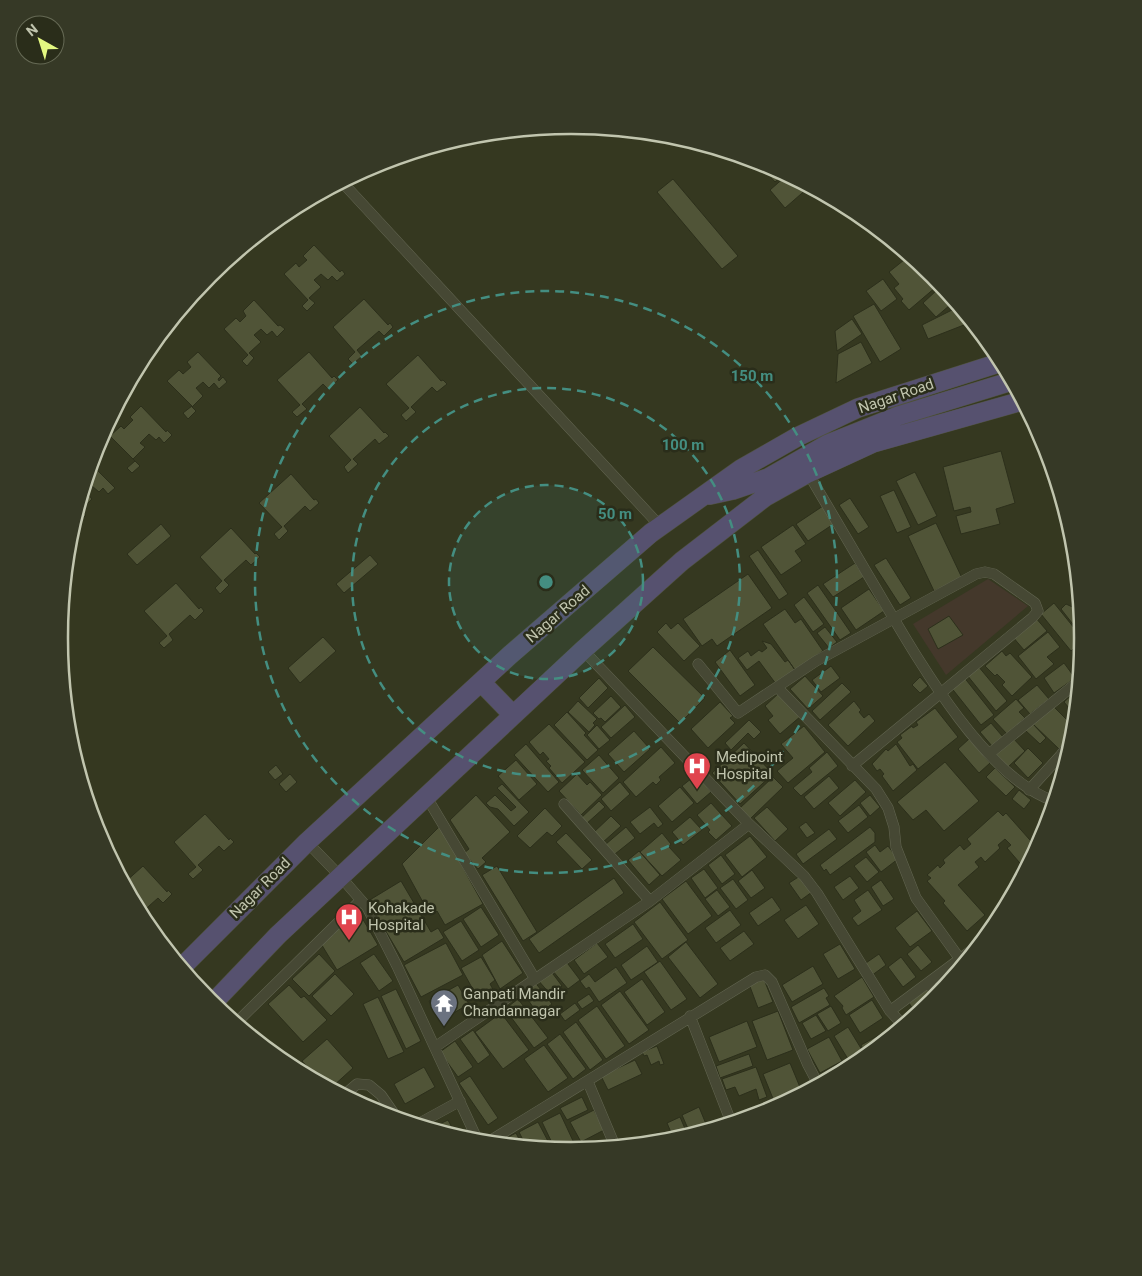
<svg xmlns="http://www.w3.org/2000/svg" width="1142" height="1276" font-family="Roboto,sans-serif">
	<rect width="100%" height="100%" fill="#353820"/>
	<path fill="#44382b" d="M988 579 1028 606 946 675 913 624Z"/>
	<path fill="#505437" stroke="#2c2f1b" d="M757 162 767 165 784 174 775 182Z
		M787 175 809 187 785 208 770 190Z
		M673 179 738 256 722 269 657 192Z
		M314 245 340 272 342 270 345 274 337 281 332 276 328 280 321 274 314 280 321 287 309 298 315 303 307 311 302 306 308 300 284 274 296 263 299 267 307 260 303 256Z
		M909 256 936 287 909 310 901 301 903 299 894 288 899 284 889 272Z
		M883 279 897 299 881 311 866 291Z
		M937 290 950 305 936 317 923 303Z
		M364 299 388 325 390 323 393 327 384 336 379 331 357 350 362 356 353 364 348 359 355 352 333 327Z
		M254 300 278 326 280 325 285 329 277 337 272 331 267 335 261 329 254 335 261 342 249 353 254 358 247 366 242 361 248 355 224 329 236 318 240 322 246 316 243 311Z
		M874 304 901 349 880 362 853 316Z
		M958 307 969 323 928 339 922 325Z
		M852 319 862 334 837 351 835 331Z
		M861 342 872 363 836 383 838 354Z
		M198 352 221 376 218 379 219 381 223 377 227 382 219 389 214 383 209 388 203 382 196 388 203 396 192 407 196 411 188 419 183 413 192 406 167 381 179 370 183 374 191 367 187 362Z
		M309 352 332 378 334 376 338 380 328 389 323 384 302 404 307 409 297 417 292 412 300 405 277 380Z
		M418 355 441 381 443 380 447 384 437 392 432 387 411 407 416 412 406 421 401 415 409 408 386 384Z
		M141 406 166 432 167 430 172 435 164 443 159 437 156 440 149 434 140 443 145 447 133 459 140 466 132 473 127 468 135 461 110 436 121 426 124 429 133 420 130 417Z
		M360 407 384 433 385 432 389 436 379 444 375 439 353 459 358 464 348 473 344 467 351 460 329 436Z
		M1001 451 1015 503 996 509 1000 524 961 534 956 516 971 512 970 507 954 511 943 467Z
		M91 464 115 488 108 494 103 488 99 492 92 486 86 492 92 499 81 510 86 515 78 523 74 519 79 512 77 510Z
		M915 472 937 516 918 525 896 481Z
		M291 474 314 500 316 499 319 503 310 511 305 506 284 526 288 531 279 540 274 534 282 527 259 503Z
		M894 490 911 527 897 533 880 496Z
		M850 498 869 527 858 534 839 505Z
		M823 506 835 523 808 541 796 524Z
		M936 523 962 578 934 591 908 536Z
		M161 524 171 536 137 565 127 554Z
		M793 525 806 544 795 551 802 561 781 575 761 547Z
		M231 528 255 554 256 553 260 557 251 565 246 560 224 580 229 585 220 594 215 588 222 581 200 557Z
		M758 550 788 594 779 600 749 556Z
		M370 555 378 564 344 593 336 584Z
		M886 558 911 598 900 605 874 565Z
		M855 563 864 577 833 597 823 584Z
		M748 574 772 608 717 646 712 639 702 646 683 619Z
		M176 583 199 609 201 607 204 611 195 620 190 615 169 634 173 640 164 648 159 643 167 636 144 611Z
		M818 585 851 633 840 640 807 593Z
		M869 589 884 611 856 630 841 608Z
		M804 597 824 624 813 632 794 605Z
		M1054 603 1083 639 1071 651 1041 614Z
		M1066 604 1081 611 1083 637 1061 609Z
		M785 609 795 623 801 619 823 651 795 670 763 624Z
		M949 616 963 635 938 649 928 629Z
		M1035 617 1047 631 1024 650 1012 636Z
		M666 623 671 629 678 623 700 646 684 661 657 632Z
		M825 627 837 642 829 648 817 633Z
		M1048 632 1060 647 1047 657 1054 664 1036 679 1018 656Z
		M323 637 336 651 300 683 288 668Z
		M762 641 771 644 785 662 788 660 795 670 776 684 759 661 747 670 738 658 748 651 751 656 759 650 762 652 767 648Z
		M653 647 705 698 680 723 628 671Z
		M730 650 755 685 740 696 715 662Z
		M1002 651 1006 656 1010 653 1032 677 1012 696 1002 685 1005 682 997 674 995 676 985 666Z
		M1064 663 1075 678 1054 693 1044 678Z
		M831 666 840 678 821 692 812 680Z
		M978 666 1007 701 996 711 967 675Z
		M805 676 823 696 808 709 790 689Z
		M963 676 994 715 981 725 950 686Z
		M920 677 928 686 920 693 912 685Z
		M599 678 608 688 588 708 579 698Z
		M842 683 851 692 820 720 812 711Z
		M1037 685 1049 699 1030 714 1018 700Z
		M1076 691 1078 694 1076 712 1074 714 1064 702Z
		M780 692 801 716 780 734 768 720 773 716 765 706Z
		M611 696 621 707 605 722 601 718 599 719 593 713Z
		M1016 699 1024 708 1019 712 1025 718 1007 734 993 719Z
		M578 701 597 719 593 723 595 725 589 732 568 712Z
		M854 701 861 710 859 712 864 718 869 714 875 721 848 746 828 725Z
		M720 702 733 716 730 718 735 723 708 748 691 729Z
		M625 705 635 717 611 738 601 727Z
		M1052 705 1074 727V734L1059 749 1033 724Z
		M935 708 958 737 918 769 897 742 902 738 900 735 912 726 913 728 918 725 916 722Z
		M567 712 586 733 584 735 598 750 587 760 554 725Z
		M749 720 761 732 754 739 748 733 731 750 725 743Z
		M991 723 1003 737 992 746 980 732Z
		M1032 723 1046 738 1040 744 1025 730Z
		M549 724 585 762 562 783 549 768 551 766 546 761 549 759 543 752 540 755 529 742Z
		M597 725 610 740 599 749 587 735Z
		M804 726 825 752 788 783 777 771 793 758 781 744Z
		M634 731 650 749 624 772 608 754Z
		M1012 737 1025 751 1008 767 995 753Z
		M969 739 990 763 979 773 958 749Z
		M744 743 773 774 740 804 712 773Z
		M526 744 559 782 548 792 514 755Z
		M896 744 910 766 913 764 917 770 893 791 882 776 884 774 880 769 877 771 872 764 886 749 888 751Z
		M661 747 675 763 659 777 661 780 656 785 653 782 636 797 623 782Z
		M1028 748 1043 763 1028 778 1014 763Z
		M827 752 838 766 801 796 793 788 812 772 809 768Z
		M599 755 619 778 603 793 582 770Z
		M1064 758 1067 759 1058 788 1053 786Z
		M516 760 537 784 519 800 498 776Z
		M945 762 979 801 944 831 926 810 913 820 897 802Z
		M276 765 283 774 275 780 268 772Z
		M995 768 1015 787 1006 796 986 777Z
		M290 774 297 782 286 792 279 784Z
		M577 774 587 785 590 782 602 795 581 815 559 791Z
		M697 774 711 792 697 804 682 786Z
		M829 776 839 788 814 809 804 797Z
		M773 777 783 787 750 819 740 808Z
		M855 780 866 792 840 816 828 803Z
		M620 782 630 794 611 811 601 799Z
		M502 784 529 812 514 826 498 809 490 807 486 803 495 795 511 811 516 807 497 788Z
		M680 787 694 803 672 822 658 806Z
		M1019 790 1031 800 1024 809 1012 799Z
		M476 795 510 832 482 858 486 862 478 869 464 853 469 849 450 820Z
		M870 795 880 807 870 816 860 803Z
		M599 801 605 807 585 825 580 819Z
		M711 803 732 826 716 840 708 832 710 830 697 815Z
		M859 805 868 817 848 833 838 821Z
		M650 807 663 824 658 828 654 823 640 834 630 822Z
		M767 807 788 829 775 841 754 818Z
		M545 808 562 826 552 836 547 832 530 848 517 836Z
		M998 811 1003 816 1006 813 1037 848 1025 869 1007 848 1011 845 1005 839 998 845 1000 848 985 862 981 857 975 862 979 867 958 885 985 915 967 931 943 903 945 901 927 881 931 878 927 875 938 865 940 868 945 863 943 860 960 845 964 850 971 844 967 839Z
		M205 814 229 840 230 838 234 842 224 851 219 846 198 865 203 870 193 879 188 874 196 867 174 842Z
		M611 816 621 826 602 843 593 833Z
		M690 817 702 830 683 845 672 832Z
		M806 822 815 833 807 838 799 827Z
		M440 826 483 904 445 925 437 911 430 915 402 864Z
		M626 827 635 838 615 854 606 844Z
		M870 827 875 833V842L830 875 826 869 824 871 820 865Z
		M829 829 837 839 803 864 796 854Z
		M566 833 592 860 582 869 556 842Z
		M662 833 671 844 669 847 681 860 662 876 640 852Z
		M750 836 767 857 742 877 725 855Z
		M875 845 880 852 888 846 898 859 881 872 866 852Z
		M639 851 660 875 649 885 628 860Z
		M721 855 735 874 722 884 708 865Z
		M866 857 879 872 867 882 854 866Z
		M143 866 167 892 168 890 172 894 163 903 158 898 140 914 124 883Z
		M497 866 537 932 523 941 482 875Z
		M704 869 718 888 705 898 691 878Z
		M752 870 765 888 751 898 738 881Z
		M800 876 812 892 801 900 789 883Z
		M850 876 859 888 843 900 834 887Z
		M614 878 624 893 539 953 529 939Z
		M733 879 748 900 736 909 720 888Z
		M881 880 894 899 883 906 871 887Z
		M401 881 431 932 438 928 444 938 404 962 368 901Z
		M686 881 712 916 688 934 662 899Z
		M717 890 730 907 718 916 705 899Z
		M868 890 882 910 858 926 852 918 861 911 854 900Z
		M772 897 781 910 758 926 749 913Z
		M660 902 688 940 662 959 634 922Z
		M806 905 819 924 798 939 784 920Z
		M481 907 499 935 481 947 463 919Z
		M730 910 741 925 716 943 705 928Z
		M358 911 378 945 337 970 320 942 334 934 333 930 347 922 345 919Z
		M917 911 932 931 910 947 895 928Z
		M461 921 479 950 462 961 443 932Z
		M633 924 643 939 615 958 605 944Z
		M744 931 754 944 730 961 720 948Z
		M502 941 523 973 500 989 482 955Z
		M686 942 718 984 700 998 668 957Z
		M446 943 463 975 421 997 404 965Z
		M597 943 608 957 584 974 574 960Z
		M840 944 855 969 838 979 823 954Z
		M918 945 932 962 921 971 907 954Z
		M647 946 658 962 631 980 621 965Z
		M319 954 335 971 309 996 292 979Z
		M374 954 393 981 379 991 360 963Z
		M879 954 886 965 871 976 863 965Z
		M481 957 495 980 490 984 495 993 480 1002 461 968Z
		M901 957 916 977 903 987 888 967Z
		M565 960 580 980 568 989 552 970Z
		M660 961 687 999 671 1010 644 972Z
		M813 966 823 984 792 1002 782 985Z
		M616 967 627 983 599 1002 589 987 586 989 580 981 589 974 595 982Z
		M550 970 562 986 551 995 537 979Z
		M953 973 954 975 940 992 935 987Z
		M335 974 354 994 331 1016 312 996Z
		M763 977 773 1002 758 1008 749 984Z
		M862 977 874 997 846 1015 842 1008 843 1006 834 996Z
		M642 979 665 1012 647 1025 624 992Z
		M534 981 552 1004 538 1014 521 990Z
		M289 985 301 998 304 996 327 1020 303 1042 268 1004Z
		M458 985 469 1004 440 1021 429 1001Z
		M824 988 829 996 826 998 830 1005 799 1023 791 1007Z
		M396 989 421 1041 406 1049 381 996Z
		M927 989 934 999 916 1014 909 1003Z
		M620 991 649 1030 629 1044 601 1005Z
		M589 994 594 1001 582 1009 577 1002Z
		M378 997 404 1052 388 1059 363 1004Z
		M518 999 548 1038 534 1048 505 1009Z
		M872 1000 883 1018 860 1033 849 1015Z
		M575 1003 580 1010 565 1021 560 1014Z
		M597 1006 625 1046 606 1059 578 1020Z
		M831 1006 841 1023 828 1031 817 1014Z
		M778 1011 793 1050 767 1060 752 1021Z
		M501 1013 529 1050 503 1069 475 1032Z
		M816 1015 826 1031 811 1039 802 1023Z
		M747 1021 757 1047 719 1062 709 1037Z
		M576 1022 603 1060 590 1070 563 1032Z
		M897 1025 899 1028 866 1055 861 1045Z
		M250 1026 287 1061 285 1063 246 1031Z
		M848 1027 862 1050 848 1059 834 1036Z
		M473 1030 490 1055 478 1064 460 1039Z
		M560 1034 586 1069 573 1079 547 1044Z
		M829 1037 842 1061 820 1073 807 1049Z
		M327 1039 353 1068 331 1088 323 1084 302 1061Z
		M455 1041 473 1067 458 1077 440 1052Z
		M544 1045 568 1078 548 1092 524 1059Z
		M657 1046 664 1064 660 1065 659 1061 651 1065 647 1055 644 1056 642 1052Z
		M749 1054 753 1066 720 1078 716 1066Z
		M635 1060 642 1074 608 1090 601 1076Z
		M790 1063 802 1092 776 1106 763 1074Z
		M424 1067 435 1087 405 1104 394 1084Z
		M756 1067 767 1097 759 1100 756 1089 739 1096 735 1087 726 1090 722 1079Z
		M470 1076 498 1118 488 1125 459 1083Z
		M582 1097 588 1110 567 1120 560 1108Z
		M699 1107 706 1124 689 1131 682 1115Z
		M594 1110 604 1130 581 1142 570 1122Z
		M560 1113 574 1143 562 1149H555L542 1122Z
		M680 1117 686 1131 673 1137 667 1123Z
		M448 1120 455 1133 452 1134 431 1128Z
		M538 1122 550 1145 545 1148 526 1146 519 1132Z
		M659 1132 663 1141 644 1143 642 1139Z
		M516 1133 522 1145 496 1143Z"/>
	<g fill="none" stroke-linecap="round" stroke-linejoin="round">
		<g stroke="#636651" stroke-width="11">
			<path id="street" d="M342 182 661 527
				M808 473C830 511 852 548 874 585 912 649 982 777 1054 801
				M583 650 749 824 804 876 817 893 890 1011 903 1025
				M698 664 738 713 816 661 976 574 985 572 994 574 1035 603 1038 611 1032 618 852 766
				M777 687 876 789 888 808 894 827 896 847 916 898 960 959
				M989 754 1079 681
				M1029 790 1060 756 1073 739
				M426 796 535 979
				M564 804 650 901
				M307 842 340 876 367 907 397 966 478 1141
				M928 983 937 995
				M890 1011 972 950
				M690 1016 731 1122
				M236 1023 361 900
				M435 1047 650 901 749 824
				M588 1082 615 1146
				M344 1095 357 1084 369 1085 381 1095 397 1118
				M418 1124 460 1101
				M488 1142 756 977 765 975 772 982 808 1065 818 1084"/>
		</g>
		<g stroke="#50533e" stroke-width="20">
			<path id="highway" d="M710 495 733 490 768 478 828 444 898 416 1012 381
				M481 682 513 715
				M182 967 307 842 510 655 651 533 741 469 797 437 858 408 1002 362
				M213 1003 278 935 583 650 682 561 765 497 808 473 873 443 1022 401"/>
		</g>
		<use href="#street" stroke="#464834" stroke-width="10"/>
		<use href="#highway" stroke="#56516f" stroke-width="19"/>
	</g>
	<circle cx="546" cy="582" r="97" fill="#448e81" fill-opacity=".12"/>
	<g fill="none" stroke="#448e81" stroke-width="2.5" stroke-dasharray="9 6">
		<circle cx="546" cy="582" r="97"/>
		<circle cx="546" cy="582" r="194"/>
		<circle cx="546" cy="582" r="291"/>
	</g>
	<defs>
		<g id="hospital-pin" transform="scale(1.4375)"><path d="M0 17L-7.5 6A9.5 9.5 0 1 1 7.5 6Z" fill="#e0444e" stroke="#2a2d1a"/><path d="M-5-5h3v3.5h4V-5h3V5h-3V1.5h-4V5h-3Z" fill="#fff"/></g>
		<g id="temple-pin" transform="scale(1.4375)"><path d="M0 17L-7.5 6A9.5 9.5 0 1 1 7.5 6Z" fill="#6b7280" stroke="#2a2d1a"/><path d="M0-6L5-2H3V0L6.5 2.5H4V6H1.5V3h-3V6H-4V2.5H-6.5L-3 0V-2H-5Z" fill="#fff"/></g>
	</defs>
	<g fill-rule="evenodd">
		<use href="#hospital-pin" x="697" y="766"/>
		<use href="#hospital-pin" x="349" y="917"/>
		<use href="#temple-pin" x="444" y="1003"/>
	</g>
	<g text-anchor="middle" stroke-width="5" stroke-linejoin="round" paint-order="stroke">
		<g font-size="15" fill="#c1c5ae" stroke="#2a2d1a">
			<text transform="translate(896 396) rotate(-19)" y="5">Nagar Road</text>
			<text transform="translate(558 614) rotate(-41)" y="5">Nagar Road</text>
			<text transform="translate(260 888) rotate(-45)" y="5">Nagar Road</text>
		</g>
		<g font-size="15" fill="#c1c5ae" stroke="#2a2d1a" text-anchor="start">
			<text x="716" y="762">Medipoint<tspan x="716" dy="17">Hospital</tspan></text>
			<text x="368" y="913">Kohakade<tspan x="368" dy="17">Hospital</tspan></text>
			<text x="463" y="999">Ganpati Mandir<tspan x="463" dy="17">Chandannagar</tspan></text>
		</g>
	</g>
	<path d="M0 0H1142V1276H0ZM571 134H571A503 503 0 0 1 1074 637V639A503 503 0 0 1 571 1142H571A503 503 0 0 1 68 639V637A503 503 0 0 1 571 134Z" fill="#363926" fill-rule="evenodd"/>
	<path fill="none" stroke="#c1c5ae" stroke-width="2.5" d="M571 134H571A503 503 0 0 1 1074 637V639A503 503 0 0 1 571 1142H571A503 503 0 0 1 68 639V637A503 503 0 0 1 571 134Z"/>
	<circle cx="546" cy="582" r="8" fill="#448e81" stroke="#2a2d1a" stroke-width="2.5"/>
	<g font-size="15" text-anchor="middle" font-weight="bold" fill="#448e81" stroke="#2a2d1a" stroke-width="5" stroke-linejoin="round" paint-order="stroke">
		<text x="752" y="381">150 m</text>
		<text x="683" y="450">100 m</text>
		<text x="615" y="519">50 m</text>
	</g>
	<g transform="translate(40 40) rotate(321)"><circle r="24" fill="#2a2d1a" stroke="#666a55"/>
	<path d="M0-4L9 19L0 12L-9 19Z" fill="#e4f881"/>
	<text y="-8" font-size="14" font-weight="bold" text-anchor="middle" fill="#c1c5ae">N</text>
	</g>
</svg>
